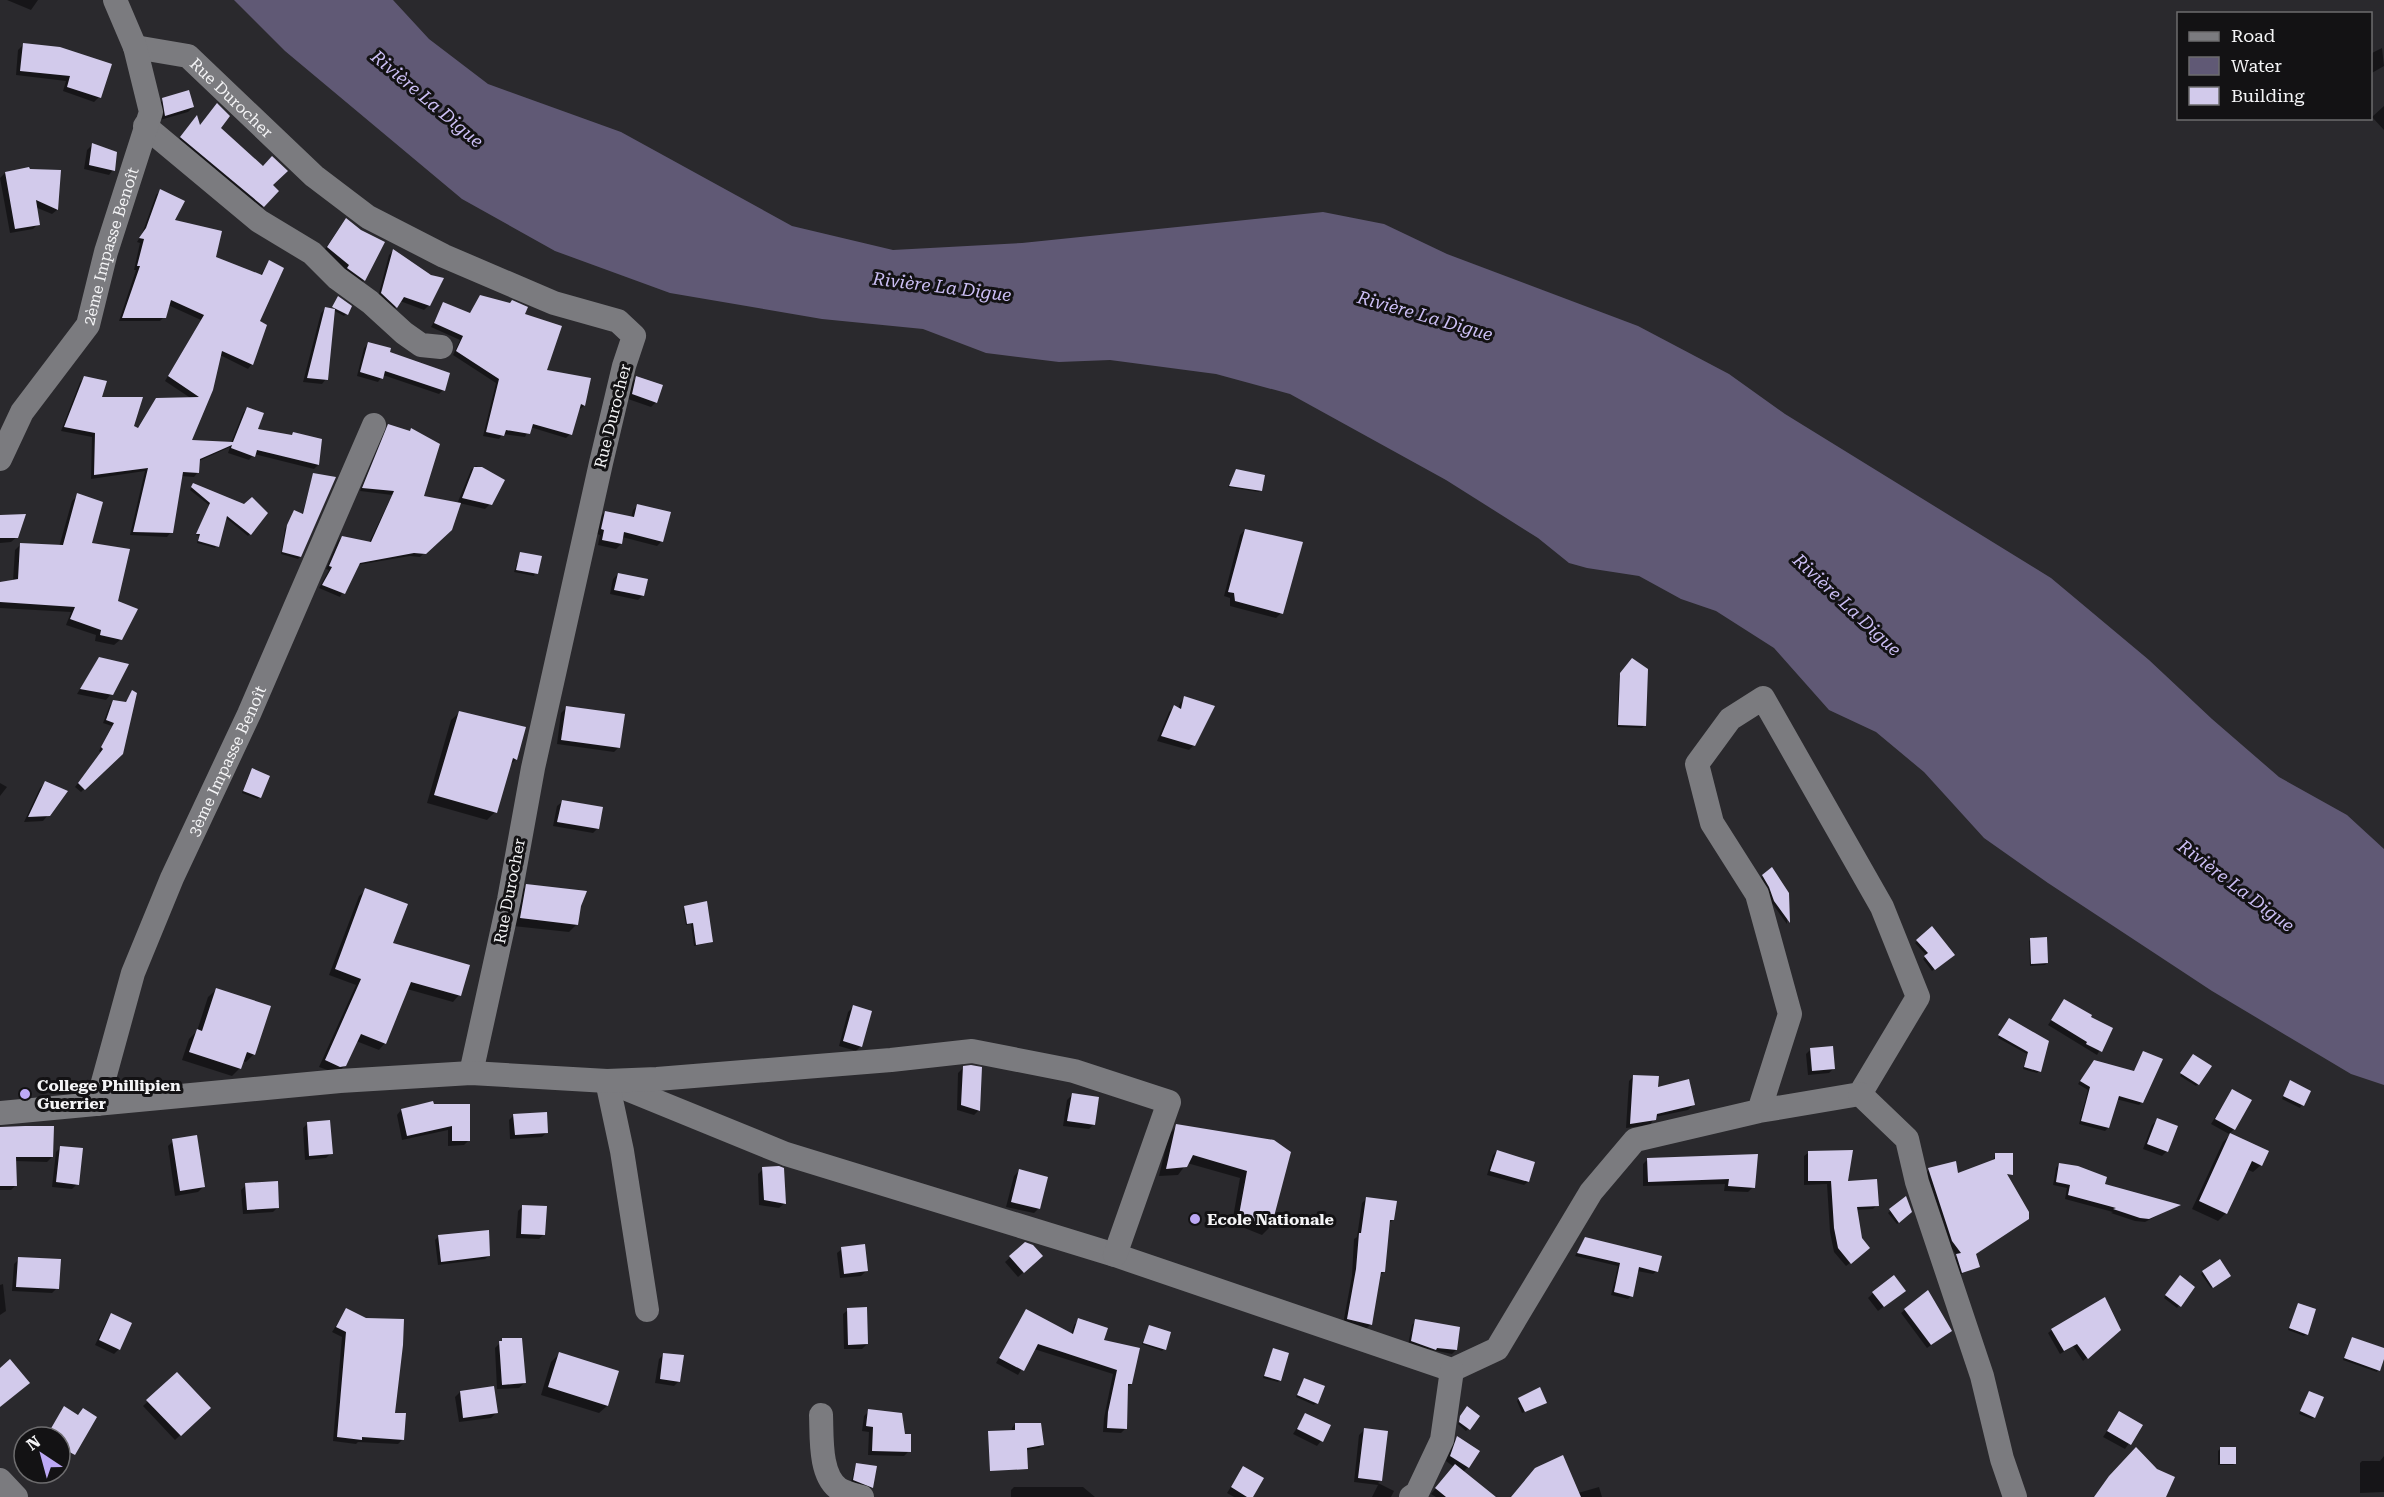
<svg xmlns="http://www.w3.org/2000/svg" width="2384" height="1497" font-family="'Roboto Serif',serif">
	<rect width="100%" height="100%" fill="#2a292d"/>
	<path fill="#605975" d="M234 0H393L429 39 488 84 621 132 792 226 893 250 1022 243 1323 212 1384 224 1447 254 1638 326 1729 374 1785 414 2051 578 2149 660 2212 719 2279 777 2347 815 2384 849V1085L2351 1074 2212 991 2048 883 1984 838 1924 772 1876 732 1829 710 1774 648 1716 611 1681 599 1639 576 1587 568 1569 563 1538 538 1446 480 1290 394 1216 374 1110 360 1059 362 986 353 923 329 822 319 670 293 555 251 462 199 285 51Z"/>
	<path fill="#0007" d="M7 0H38L31 10Z
		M23 45 59 48 99 97 94 102 63 91 66 81 16 75 18 50Z
		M2382 48 2384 66 2370 74V54Z
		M163 100 193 107 188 112 160 120 158 105Z
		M2384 106V130L2372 117Z
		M193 121 199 127 219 128 277 191 259 210 177 142Z
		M92 145 113 170 109 175 84 169 87 150Z
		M29 170 59 172 57 210 52 214 35 207 38 224 33 229 10 233 0 178 5 173Z
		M160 191 172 221 214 258 260 276 269 262 258 322 265 326 252 364 248 369 220 355 190 441 231 443 243 413 247 408 256 430 290 437 293 434 318 465 314 469 254 454 249 460 228 453 230 447 199 461 198 472 194 477 181 476 171 532 167 537 130 535 145 471 91 479 92 437 61 431 80 382 84 378 100 398 137 429 156 399H192L165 381 201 320 168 305 164 317 160 321H119L136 270H134L140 243 137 242 142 234 156 195Z
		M342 224 364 280 360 284 323 252Z
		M393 251 429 305 424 310 400 301 392 311 378 297 389 255Z
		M481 297 523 315 545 371 589 379 584 406 580 409 578 408 570 434 566 438 530 427 525 437 503 434 499 439 483 436 496 383 453 355 460 340 431 327 444 304 469 315Z
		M336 300 346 314 344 316 333 310 326 379 322 384 303 382 321 313 325 309 331 310Z
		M369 343 388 353 443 390 439 394 383 375 378 382 357 376 364 348Z
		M637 378 656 402 651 407 628 399 632 382Z
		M389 426 422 498 457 504 471 470 476 466 503 480 490 504 485 509 459 503 450 529 420 557 410 556 357 565 340 597 319 588 329 570 326 569 338 541 342 537 369 543 392 495 360 491 385 430Z
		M1236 471 1261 490 1259 492 1228 487Z
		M313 475 300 557 298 559 281 554 285 529 293 514 302 515Z
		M192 487 266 513 248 536 225 517 215 548 197 543 199 536 196 535 209 505 190 490Z
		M78 495 90 544 116 602 120 640 114 645 95 641 96 635 66 625 71 612 0 608V584L13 581 15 550 21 544 59 547 72 501Z
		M638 505 662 541 657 546 622 537 621 544 616 549 598 545 600 535 597 534 600 517 605 512 631 518 633 510Z
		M0 517 17 537 11 542 0 543Z
		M1245 530 1281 613 1276 618 1230 606V598L1224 596 1240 535Z
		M520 553 540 557 534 576 514 572Z
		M618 574 643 595 638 600 610 594 613 579Z
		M99 658 111 694 106 700 77 694Z
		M1630 662 1644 726 1642 728 1617 727 1619 676Z
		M132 692 121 753 81 792 75 787 101 753 99 751 112 726 103 723 110 705 114 702 125 703Z
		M1185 698 1194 745 1189 750 1157 741 1169 712 1174 707 1178 709 1180 703Z
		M566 708 619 747 614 752 557 744 561 713Z
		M459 713 516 759 509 766 495 812 487 820 427 803 451 720Z
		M250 772 268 776 258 799 242 793Z
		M0 783 7 787 0 796Z
		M45 783 48 815 43 821 24 822 40 788Z
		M562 802 598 828 593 833 553 826 557 806Z
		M1771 869 1787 893V924L1772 903 1768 889 1761 878Z
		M527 885 579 905 577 924 569 932 513 926 519 893Z
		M366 890 391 944 459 995 453 1002 407 989 385 1043 379 1050 356 1041 345 1065 339 1072H333L319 1067 356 985 329 975 359 896Z
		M685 907 711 941 709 943 694 946 691 924 686 925 683 909Z
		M1932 928 1951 957 1932 971 1923 959 1927 956 1915 943Z
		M2031 939 2047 963 2045 965 2030 966 2029 941Z
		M216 990 254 1054 246 1062 242 1061 240 1068 232 1076 182 1060 189 1039 197 1031 208 997Z
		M2064 1001 2089 1018 2111 1029 2097 1055 2048 1025Z
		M853 1007 861 1046 856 1051 839 1046 848 1012Z
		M2009 1019 2039 1071 2037 1073 2023 1069 2027 1054 1998 1038Z
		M1811 1049 1834 1068 1829 1073 1808 1075 1806 1054Z
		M2143 1053 2142 1102 2139 1105 2116 1099 2108 1128 2105 1131 2079 1124 2088 1090 2078 1084 2091 1065 2133 1073Z
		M2191 1058 2198 1084 2196 1086 2180 1076Z
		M963 1068 979 1110 974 1115 957 1110 958 1073Z
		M1634 1076 1693 1105 1688 1110 1655 1117 1650 1125 1626 1128 1629 1081Z
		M2289 1084 2309 1091 2300 1108 2282 1099Z
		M2232 1090 2234 1129 2229 1134 2211 1124Z
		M1072 1095 1094 1124 1089 1129 1063 1126 1067 1100Z
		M432 1103 469 1140 464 1145 448 1146V1130L402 1140 397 1115 401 1110Z
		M514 1115 547 1132 542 1137 510 1139 509 1120Z
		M2157 1120 2167 1151 2162 1156 2143 1149 2152 1125Z
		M308 1123 331 1153 326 1158 305 1160 303 1128Z
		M1177 1126 1273 1141 1270 1227 1262 1235 1232 1223 1240 1178 1187 1163 1178 1175 1159 1176 1169 1134Z
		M0 1129 52 1157 47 1162 15 1161 16 1185 11 1190H0Z
		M2230 1135 2261 1165 2253 1172 2246 1169 2226 1213 2218 1221 2192 1209 2223 1142Z
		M173 1141 203 1187 198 1192 175 1196 168 1146Z
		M61 1147 77 1184 72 1189 52 1187 56 1152Z
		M1497 1151 1528 1182 1524 1185 1487 1175 1493 1155Z
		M1808 1153 1877 1205 1873 1209 1856 1210 1864 1252 1846 1266 1834 1252 1830 1232 1827 1184 1804 1185V1156Z
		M1995 1155 2011 1174H1999L2009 1176 1975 1254 1979 1266 1959 1275 1954 1259 1957 1256 1949 1244 1926 1173 1929 1170 1957 1175 1992 1162Z
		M1756 1156 1753 1187 1748 1192 1724 1191 1725 1184 1643 1186V1164L1648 1159Z
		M2059 1164 2103 1186 2178 1205 2145 1222 2135 1221 2111 1213 2113 1212 2065 1199 2067 1188 2053 1185 2056 1168Z
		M763 1169 784 1204 779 1208 759 1205 758 1174Z
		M1019 1171 1039 1208 1034 1213 1006 1207 1014 1176Z
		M246 1185 278 1207 273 1212 243 1214 241 1190Z
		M1367 1198 1393 1220 1388 1224 1384 1272 1379 1276 1371 1324 1366 1329 1343 1324 1352 1276 1354 1239 1357 1237 1362 1203Z
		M1905 1198 1910 1212 1897 1224 1888 1213Z
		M523 1206 544 1234 539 1239 516 1238 518 1211Z
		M439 1236 489 1256 485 1259 438 1265 435 1240Z
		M1582 1243 1657 1271 1653 1274 1637 1271 1631 1296 1628 1299 1611 1295 1618 1266 1575 1256Z
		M1025 1244 1036 1261 1018 1277 1005 1262Z
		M842 1249 866 1271 861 1276 840 1278 837 1253Z
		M19 1259 57 1288 52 1293 12 1291 14 1264Z
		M2203 1272 2227 1278 2211 1288 2201 1274Z
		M2178 1279 2193 1288 2177 1308 2164 1298Z
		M3 1284 6 1311 0 1315V1285Z
		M1927 1292 1950 1331 1927 1348 1901 1313Z
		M1873 1293 1899 1295 1878 1311 1868 1298Z
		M2298 1304 2306 1334 2304 1336 2288 1330Z
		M346 1310 394 1414 403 1439 398 1444 358 1442 356 1444 333 1441 342 1337 332 1332Z
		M848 1310 867 1344 862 1349H844L843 1314Z
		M1027 1311 1071 1335 1074 1325 1079 1320 1102 1341 1131 1384 1126 1388V1428L1121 1433 1103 1432 1104 1418 1113 1374 1034 1349 1018 1375 996 1363Z
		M111 1315 119 1349 114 1354 95 1345 107 1320Z
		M1416 1321 1456 1350 1452 1354 1408 1345 1412 1325Z
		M1149 1327 1164 1349 1162 1351 1142 1344Z
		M2052 1330 2115 1333 2083 1361 2073 1346 2060 1354 2048 1333Z
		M2352 1337 2384 1349 2377 1372 2343 1360Z
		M503 1340 524 1383 519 1388 497 1389 495 1348Z
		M1273 1349 1280 1380 1278 1382 1263 1378Z
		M559 1354 607 1406 599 1413 541 1395 551 1362Z
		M664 1354 679 1381 674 1386 655 1383 659 1359Z
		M177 1374 209 1408 175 1440 143 1406Z
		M1304 1380 1316 1403 1314 1405 1296 1397Z
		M460 1392 496 1413 491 1418 459 1422 455 1397Z
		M2308 1394 2314 1417 2312 1419 2299 1414Z
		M1519 1399 1543 1404 1522 1413 1517 1401Z
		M64 1408 77 1416 83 1410 95 1417 68 1459 60 1454V1437H45Z
		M1465 1410 1478 1417 1466 1431 1458 1424Z
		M869 1411 903 1436 909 1451 904 1456 868 1455 869 1432 862 1431 864 1416Z
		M2119 1413 2141 1426 2125 1449 2103 1437Z
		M1306 1414 1321 1441 1317 1446 1293 1434Z
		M1015 1424 1043 1445 1039 1448 1008 1453 1012 1428Z
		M1364 1430 1381 1480 1378 1483 1394 1491 1391 1497H1372L1378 1485 1354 1482 1359 1435Z
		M1457 1438 1468 1467 1463 1472 1469 1497H1436L1431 1494 1454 1467 1446 1461 1452 1443Z
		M2220 1449 2235 1463 2233 1465H2218V1451Z
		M2384 1456V1492L2360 1493V1463L2362 1461H2380Z
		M856 1464 871 1487 870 1489 851 1482Z
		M1243 1468 1251 1497H1234L1227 1493Z
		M1014 1487H1083L1095 1497H1011V1490Z
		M1599 1487 1602 1497H1513L1578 1493Z"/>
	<path fill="#d2caeb" d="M23 43 60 47 112 64 101 98 67 87 70 76 20 71Z
		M189 90 194 107 165 116 162 98Z
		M217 103 230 116 221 128 263 166 272 156 288 171 273 185 279 191 264 207 180 137 197 115 200 125Z
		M92 143 117 152 115 171 89 165Z
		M29 167 30 169 61 170 58 210 36 200 40 225 15 229 5 172Z
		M160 189 185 201 175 220 222 231 216 257 262 275 269 260 284 268 260 321 267 325 253 365 222 351 213 390 192 440 233 442 247 407 264 413 258 429 292 435 293 432 322 439 319 465 257 450 255 457 231 448 232 445 200 459 199 473 183 472 173 533 133 532 148 468 94 475 95 433 64 427 84 376 107 381 102 397H143L134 426 138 428 156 398 199 397 168 376 204 315 171 300 166 318H122L140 266H137L144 239 139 238 146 228Z
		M346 218 361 230 385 242 365 281 347 268 349 265 327 247Z
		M393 249 431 275 444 278 430 306 404 297 397 308 381 293Z
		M480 295 510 303 512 300 528 307 525 314 562 326 547 370 591 378 585 406 581 404 572 435 533 424 530 434 506 430 504 436 486 432 499 379 456 351 463 336 434 323 443 302 470 313Z
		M338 296 352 306 348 315 332 307Z
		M325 307 335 309 328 380 307 378Z
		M368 342 391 348 390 352 450 373 445 391 385 371 383 379 360 372Z
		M636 376 663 385 657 403 632 394Z
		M388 424 410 431 411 428 440 444 424 496 461 503 452 530 426 554 414 553 360 563 345 594 322 585 332 567 329 566 342 536 371 542 394 491 362 488Z
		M474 467H482L505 480 492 505 462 498Z
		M1236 469 1265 475 1262 491 1229 486Z
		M313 473 336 477 301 557 282 552 287 525 294 510 303 514Z
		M193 483 244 504 252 497 268 513 251 535 227 516 219 547 198 541 200 534H196L210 503 191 487Z
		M77 493 103 502 92 543 130 549 118 601 138 609 122 640 100 635 101 630 70 619 75 607 0 602V582L18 579 20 543 63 545Z
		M637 504 671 512 663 542 624 532 622 544 602 540 604 530 601 529 605 511 634 517Z
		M26 514 18 538H0V515Z
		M1245 529 1303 542 1283 614 1235 601 1234 593 1228 592Z
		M520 552 542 556 538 574 516 570Z
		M618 573 648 579 644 596 614 590Z
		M99 657 129 664 113 695 80 689Z
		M1632 658 1648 669 1646 726 1618 725 1620 673Z
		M132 690 137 693 123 754 85 790 78 783 103 749 101 747 114 723 106 720 113 700 126 702Z
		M1184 696 1215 706 1195 746 1161 736 1174 705 1181 709Z
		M566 706 625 714 620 748 561 740Z
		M459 711 526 727 517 760 513 758 497 813 434 795Z
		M252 768 270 776 261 798 243 791Z
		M45 781 68 791 50 816 28 817Z
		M562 800 603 807 599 829 557 822Z
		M1772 867 1789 893 1790 923 1774 901 1769 887 1762 875Z
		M526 884 587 891 581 906 578 925 520 918Z
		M365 888 408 904 393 943 470 965 461 996 411 982 386 1044 361 1034 346 1066 340 1067 325 1060 361 979 335 969Z
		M707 901 713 942 696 945 693 923 687 924 684 906Z
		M1932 926 1955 955 1935 970 1924 956 1928 953 1916 940Z
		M2047 937 2048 963 2031 964 2030 938Z
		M216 988 271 1006 255 1055 247 1052 241 1069 189 1052 197 1029 202 1031Z
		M2064 999 2092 1015 2091 1017 2113 1028 2102 1052 2086 1044 2087 1042 2051 1020Z
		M853 1005 872 1011 862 1047 843 1041Z
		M2009 1018 2049 1041 2041 1072 2024 1067 2028 1052 1998 1035Z
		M1833 1046 1835 1069 1812 1071 1810 1048Z
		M2143 1051 2163 1059 2143 1103 2119 1096 2109 1128 2081 1121 2090 1087 2080 1081 2094 1060 2134 1071Z
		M2193 1054 2212 1066 2199 1085 2180 1073Z
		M971 1065 982 1067 980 1111 961 1105 963 1066Z
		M1633 1075 1659 1076 1658 1087 1689 1079 1695 1105 1657 1114 1656 1120 1630 1124Z
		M2290 1080 2311 1091 2304 1106 2283 1096Z
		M2232 1089 2252 1100 2235 1130 2215 1119Z
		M1072 1093 1099 1097 1095 1125 1067 1121Z
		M433 1101 434 1104H470V1141H452V1126L407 1136 401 1109Z
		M547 1112 548 1133 515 1135 513 1114Z
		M2157 1118 2178 1126 2168 1152 2147 1144Z
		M330 1120 333 1154 309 1156 307 1122Z
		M1176 1124 1274 1140 1291 1152 1271 1228 1239 1215 1247 1171 1193 1155 1187 1167 1166 1169Z
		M25 1126H54L53 1157H16L17 1186H0V1127Z
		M2230 1133 2269 1151 2262 1166 2252 1161 2227 1214 2199 1201Z
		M197 1135 205 1187 180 1191 172 1139Z
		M60 1146 83 1148 79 1185 56 1182Z
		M1497 1150 1535 1162 1529 1182 1490 1171Z
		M1853 1150 1848 1181 1877 1179 1879 1206 1857 1207 1862 1238 1870 1248 1851 1264 1838 1248 1834 1228 1831 1181H1808V1151Z
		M1995 1153H2013V1175L2007 1174 2029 1212V1219L1976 1254 1980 1267 1962 1273 1956 1254 1961 1253 1952 1241 1928 1168 1956 1161 1958 1173 1995 1159Z
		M1758 1154 1755 1188 1728 1186 1729 1179 1648 1182 1647 1158Z
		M2059 1163 2078 1166 2107 1177 2105 1184 2181 1205 2149 1219 2140 1218 2113 1209 2116 1208 2068 1195 2070 1185 2056 1182Z
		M779 1166 784 1168 786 1204 764 1200 762 1167Z
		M1019 1169 1048 1177 1040 1209 1011 1202Z
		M278 1181 279 1208 247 1210 245 1183Z
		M1906 1196 1912 1212 1899 1223 1889 1209Z
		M1366 1197 1397 1201 1394 1220H1390L1385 1272H1381L1372 1325 1347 1319 1356 1269 1359 1233H1361Z
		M522 1205 547 1206 545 1235 521 1234Z
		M489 1230 490 1256 441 1262 438 1235Z
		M1585 1237 1662 1256 1658 1272 1639 1267 1633 1297 1614 1292 1620 1263 1577 1253Z
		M1025 1242 1033 1245 1043 1256 1024 1273 1009 1256Z
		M865 1244 868 1271 844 1274 841 1247Z
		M18 1257 61 1259 59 1289 16 1287Z
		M2220 1259 2231 1276 2213 1288 2202 1271Z
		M1894 1275 1906 1291 1884 1307 1872 1292Z
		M2180 1275 2195 1287 2181 1307 2165 1295Z
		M1928 1290 1952 1331 1931 1345 1904 1309Z
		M2105 1297 2121 1330 2088 1359 2077 1344 2064 1351 2051 1329Z
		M2298 1303 2316 1309 2308 1335 2289 1328Z
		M867 1307 868 1344 848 1345 847 1308Z
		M346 1308 366 1318 404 1319 403 1345 395 1413H406L404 1440 362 1437V1440L337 1437 346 1332 336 1327Z
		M1026 1309 1073 1334 1078 1318 1108 1328 1104 1340 1140 1348 1132 1384H1128L1127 1429 1107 1428 1108 1412 1117 1370 1038 1344 1024 1371 999 1358Z
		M111 1313 132 1323 120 1350 99 1340Z
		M1415 1319 1460 1327 1457 1350 1437 1348 1436 1350 1411 1341Z
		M1149 1325 1171 1332 1166 1350 1143 1343Z
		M2352 1337 2384 1348V1359L2380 1371 2344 1358Z
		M502 1338H522L526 1383 502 1385 499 1341H502Z
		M1273 1348 1289 1353 1281 1381 1264 1376Z
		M559 1352 619 1371 608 1406 548 1387Z
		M663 1353 684 1355 680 1382 660 1379Z
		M10 1359 30 1383 0 1407V1368Z
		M177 1372 211 1408 181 1436 146 1400Z
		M1304 1378 1325 1386 1318 1404 1297 1395Z
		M494 1386 498 1413 463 1418 460 1391Z
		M1540 1387 1547 1403 1525 1412 1518 1398Z
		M2309 1391 2324 1397 2315 1418 2300 1411Z
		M64 1406 78 1415 83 1408 97 1417 75 1455 60 1447V1437H46Z
		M1467 1406 1480 1416 1470 1430 1459 1422 1460 1416Z
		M868 1409 902 1413 905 1434H911V1452L872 1451 873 1427 866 1426Z
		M2119 1411 2143 1425 2131 1445 2107 1431Z
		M1305 1413 1331 1425 1323 1442 1297 1429Z
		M1015 1423H1041L1044 1445 1027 1448 1028 1469 990 1471 988 1431 1015 1430Z
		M1364 1428 1388 1431 1382 1481 1358 1478Z
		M1457 1436 1480 1451 1469 1468 1450 1456Z
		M2136 1447 2157 1469 2175 1477 2166 1497H2094L2109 1476Z
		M2220 1447H2236V1464H2220Z
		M1563 1455 1581 1497H1511L1535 1468Z
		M856 1463 877 1466 873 1488 853 1480Z
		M1455 1464 1496 1497H1446L1435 1488Z
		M1243 1466 1264 1478 1253 1497H1247L1231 1487Z"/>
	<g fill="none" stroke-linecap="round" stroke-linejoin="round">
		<g stroke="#7b7b7f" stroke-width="24">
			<path id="s1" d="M135 47 188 56 314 176 368 217 444 256 554 303 618 321 634 336 624 366 601 463 533 768 509 900 471 1073"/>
			<path d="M145 126 259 221 312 253 337 278 370 302 404 333 421 345 441 347"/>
			<path id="s2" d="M0 459 22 412 88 325 106 252 151 112 135 47 115 0"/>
			<path d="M607 1081 786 1154 1115 1255 1452 1370 1497 1349 1591 1192 1635 1140 1759 1111 1790 1014 1757 894 1712 823 1697 764 1730 719 1763 698 1882 907 1918 997 1860 1094 1759 1111"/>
			<path d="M607 1081 622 1151 647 1310"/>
			<path d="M1860 1094 1907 1139 1917 1182 1982 1376 2002 1459 2015 1497"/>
			<path id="s3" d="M97 1104 133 973 172 878 249 714 374 425"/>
			<path d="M0 1113 340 1081 471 1073 607 1081 657 1079 891 1060 972 1051 1074 1071 1169 1102 1115 1255"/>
			<path d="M821 1415C822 1436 819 1475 839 1489 845 1493 855 1495 862 1497"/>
			<path d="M0 1480 16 1497"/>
			<path d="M1411 1497 1417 1493 1442 1440 1452 1370"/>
		</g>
	</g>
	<g fill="#bda9f5" stroke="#131214" stroke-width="2">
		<circle cx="25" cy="1094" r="6"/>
		<circle cx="1195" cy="1219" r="6"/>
	</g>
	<g text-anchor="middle" stroke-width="6" stroke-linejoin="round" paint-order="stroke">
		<g font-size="16" fill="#f4f4f6" stroke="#131214">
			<text dy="6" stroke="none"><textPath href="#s1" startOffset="114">Rue Durocher</textPath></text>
			<text dy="6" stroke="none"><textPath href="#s2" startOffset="243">2ème Impasse Benoît</textPath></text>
			<text transform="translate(612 416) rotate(-76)" y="6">Rue Durocher</text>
			<text dy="6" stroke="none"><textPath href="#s3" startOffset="368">3ème Impasse Benoît</textPath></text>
			<text transform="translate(509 891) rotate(-79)" y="6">Rue Durocher</text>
		</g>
		<g font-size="16" font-weight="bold" fill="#f4f4f6" stroke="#131214" text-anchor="start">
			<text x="37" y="1091">College Phillipien<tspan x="37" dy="18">Guerrier</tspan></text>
			<text x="1207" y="1225">Ecole Nationale</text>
		</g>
		<g font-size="18" font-style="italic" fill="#ccbff5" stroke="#131214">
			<text transform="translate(427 99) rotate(40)" y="6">Rivière La Digue</text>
			<text transform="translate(942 287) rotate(7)" y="6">Rivière La Digue</text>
			<text transform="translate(1425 316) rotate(16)" y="6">Rivière La Digue</text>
			<text transform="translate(1847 605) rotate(43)" y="6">Rivière La Digue</text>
			<text transform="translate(2236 886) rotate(37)" y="6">Rivière La Digue</text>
		</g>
	</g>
	<rect x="2177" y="12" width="195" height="108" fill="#131214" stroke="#6d6c6e" stroke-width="1.5"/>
	<rect x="2189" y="32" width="30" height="9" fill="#7b7b7f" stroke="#6d6c6e" stroke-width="1.5"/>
	<text x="2231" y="42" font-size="18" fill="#f4f4f6">Road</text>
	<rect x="2189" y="57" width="30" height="18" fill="#605975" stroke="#6d6c6e" stroke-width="1.5"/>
	<text x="2231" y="72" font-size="18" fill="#f4f4f6">Water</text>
	<rect x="2189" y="87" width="30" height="18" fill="#d2caeb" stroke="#6d6c6e" stroke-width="1.5"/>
	<text x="2231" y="102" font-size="18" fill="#f4f4f6">Building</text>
	<g transform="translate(42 1455) rotate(324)"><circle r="28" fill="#131214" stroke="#6d6c6e" stroke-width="1.5"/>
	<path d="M0-4.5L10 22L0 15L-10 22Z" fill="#bda9f5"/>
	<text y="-9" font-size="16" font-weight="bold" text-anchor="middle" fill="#f4f4f6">N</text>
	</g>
</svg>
